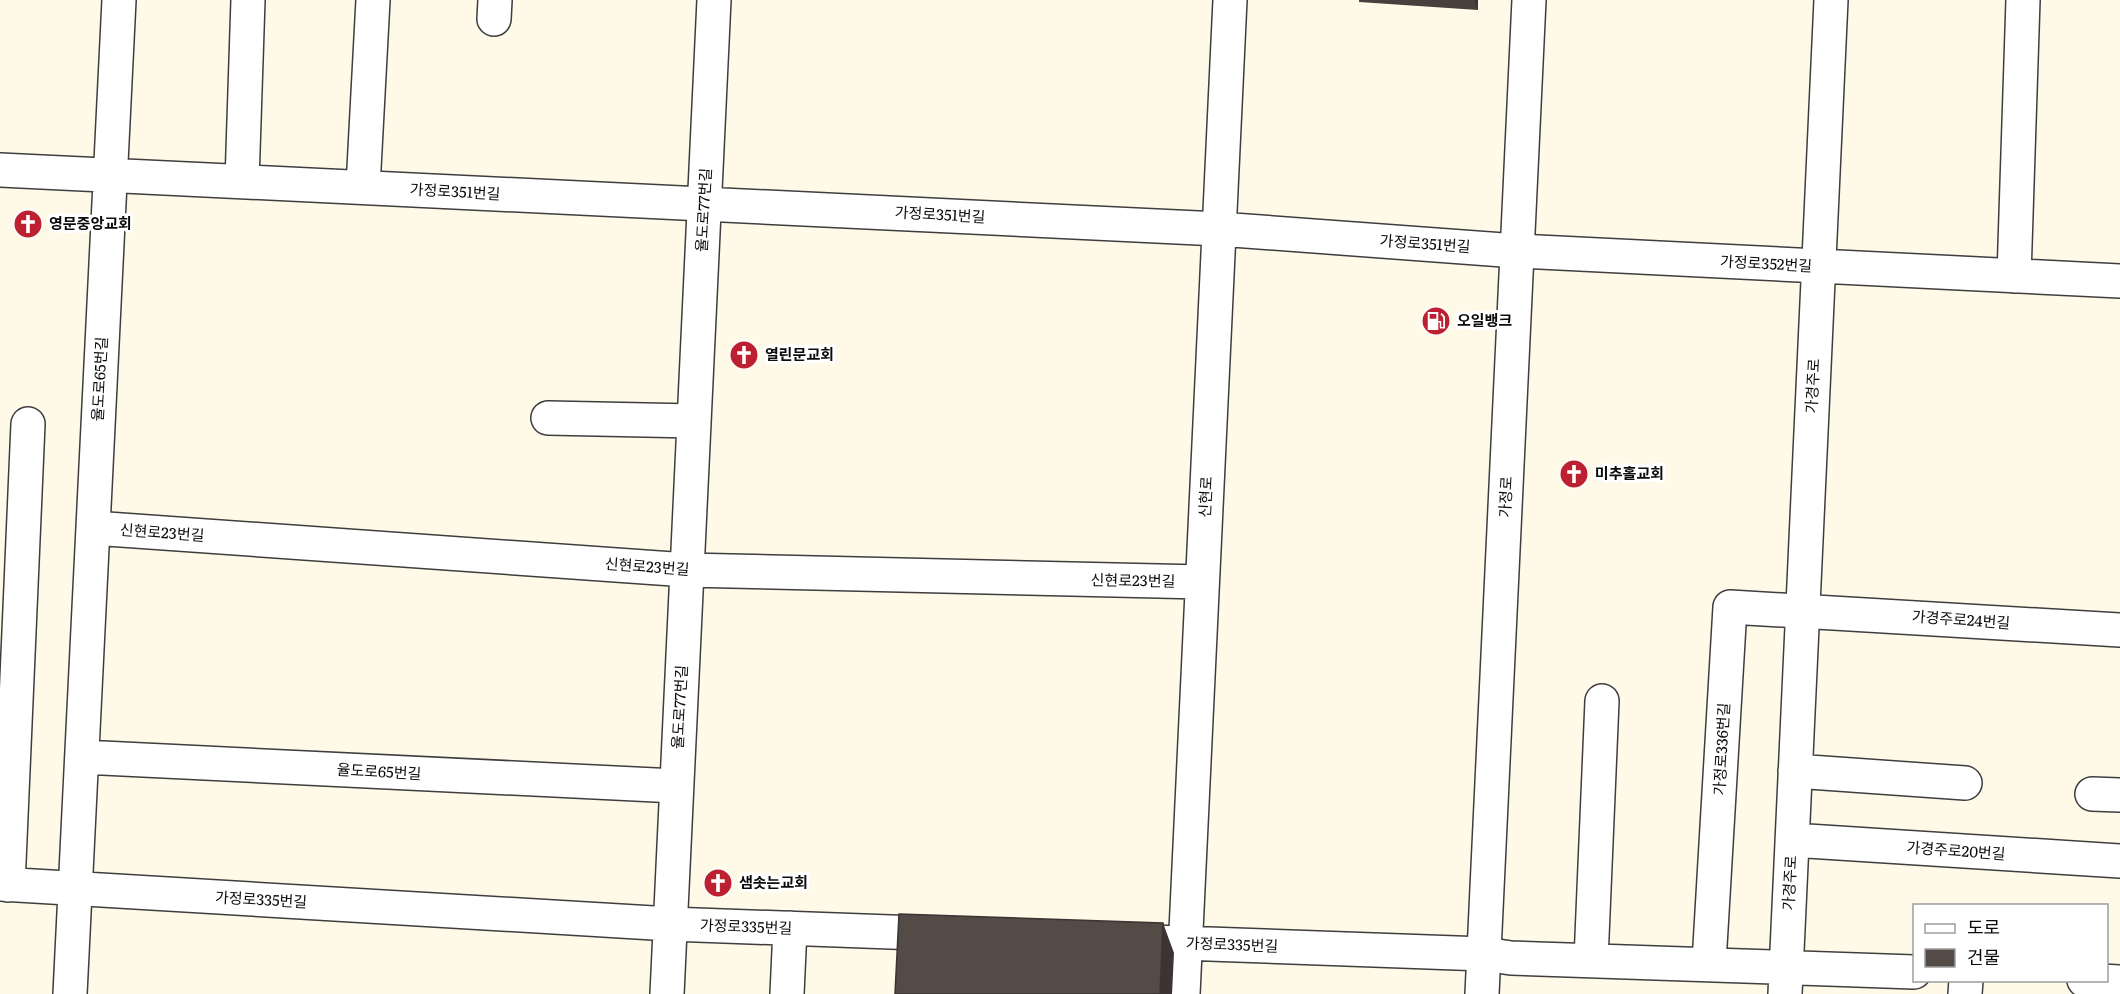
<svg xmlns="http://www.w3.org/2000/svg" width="2120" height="994" font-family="Literata,'Noto Sans KR',serif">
	<rect width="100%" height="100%" fill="#fff9e8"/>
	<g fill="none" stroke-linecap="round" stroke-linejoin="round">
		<g stroke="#3e3e3e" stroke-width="36">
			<path id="minor" d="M494 19 495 0
				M0 170 1219 229 1517 251 2120 281
				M242 181 248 0
				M363 187 373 0
				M2014 276 2023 0
				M548 418 694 421
				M93 528 687 570 1202 582
				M82 757 676 786
				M1795 771 1965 783
				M2092 794 2120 795
				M1792 840 2120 861
				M0 884 670 924 945 934
				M8 885 28 424
				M1125 941 1484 954 1511 958 1914 972
				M1591 960 1602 701
				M1709 963 1730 607 2120 630
				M2084 980 2120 982
				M70 994 119 0
				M667 994 714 0
				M787 994 790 928
				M1183 994 1230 0
				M1785 994 1831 0
				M1965 994 1966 980"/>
		</g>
		<g stroke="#3e3e3e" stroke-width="36">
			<path id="tertiary" d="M1482 994 1529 0"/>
		</g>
		<use href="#minor" stroke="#fff" stroke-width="33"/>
		<use href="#tertiary" stroke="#fff" stroke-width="33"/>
	</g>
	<path fill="#48403d" d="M1359 0H1478V10L1359 2Z"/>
	<path fill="#3b3432" d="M1474 0H1478V10Z
		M1163 923 1174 953 1172 994H1160Z"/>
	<path fill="#544b47" stroke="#3b3432" stroke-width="1.5" d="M899 914 1163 923 1160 994H895Z"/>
	<defs>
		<g id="church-disc" transform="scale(1.5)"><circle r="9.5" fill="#bd2031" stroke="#fff"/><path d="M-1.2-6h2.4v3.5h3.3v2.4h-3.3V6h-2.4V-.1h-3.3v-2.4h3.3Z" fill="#fff"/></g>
		<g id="fuel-disc" transform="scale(1.5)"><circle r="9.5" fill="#bd2031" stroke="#fff"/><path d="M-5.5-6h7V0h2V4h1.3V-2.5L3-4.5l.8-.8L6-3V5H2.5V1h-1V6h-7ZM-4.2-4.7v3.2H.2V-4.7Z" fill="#fff"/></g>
	</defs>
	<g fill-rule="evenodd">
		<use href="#church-disc" x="28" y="224"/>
		<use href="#fuel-disc" x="1436" y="321"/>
		<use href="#church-disc" x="744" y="355"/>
		<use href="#church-disc" x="1574" y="474"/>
		<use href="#church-disc" x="718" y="883"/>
	</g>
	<g text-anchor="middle" stroke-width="6" stroke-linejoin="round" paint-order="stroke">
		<g font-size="15" fill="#0b0b0b" stroke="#fff">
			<text transform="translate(455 192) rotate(3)" y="5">가정로351번길</text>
			<text transform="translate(704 210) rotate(-87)" y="5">율도로77번길</text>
			<text transform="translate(940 215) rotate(3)" y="5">가정로351번길</text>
			<text transform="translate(1425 244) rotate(4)" y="5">가정로351번길</text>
			<text transform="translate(1766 264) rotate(3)" y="5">가정로352번길</text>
			<text transform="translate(100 379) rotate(-87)" y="5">율도로65번길</text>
			<text transform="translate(1813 386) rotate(-87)" y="5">가경주로</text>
			<text transform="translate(1206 497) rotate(-87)" y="5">신현로</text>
			<text transform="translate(1506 497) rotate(-87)" y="5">가정로</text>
			<text transform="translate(162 533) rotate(4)" y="5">신현로23번길</text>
			<text transform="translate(647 567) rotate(4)" y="5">신현로23번길</text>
			<text transform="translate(1133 581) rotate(1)" y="5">신현로23번길</text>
			<text transform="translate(1961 620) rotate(4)" y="5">가경주로24번길</text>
			<text transform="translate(680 707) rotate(-87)" y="5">율도로77번길</text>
			<text transform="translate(1722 749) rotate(-87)" y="5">가정로336번길</text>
			<text transform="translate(379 772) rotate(3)" y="5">율도로65번길</text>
			<text transform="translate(1956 851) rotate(4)" y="5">가경주로20번길</text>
			<text transform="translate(1790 883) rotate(-87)" y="5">가경주로</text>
			<text transform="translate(261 900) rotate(3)" y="5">가정로335번길</text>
			<text transform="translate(746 927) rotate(2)" y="5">가정로335번길</text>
			<text transform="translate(1232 945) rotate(2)" y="5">가정로335번길</text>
		</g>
		<g font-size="15" font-weight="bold" fill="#0b0b0b" stroke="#fff" text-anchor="start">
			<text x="49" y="229">영문중앙교회</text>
			<text x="1457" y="326">오일뱅크</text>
			<text x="765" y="360">열린문교회</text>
			<text x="1595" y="479">미추홀교회</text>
			<text x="739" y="888">샘솟는교회</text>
		</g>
	</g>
	<rect x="1913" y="904" width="195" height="78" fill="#ffffff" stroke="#9d9d9d" stroke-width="1.5"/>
	<rect x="1925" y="924" width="30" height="9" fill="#ffffff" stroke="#9d9d9d" stroke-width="1.5"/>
	<text x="1967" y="934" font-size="18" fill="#0b0b0b">도로</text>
	<rect x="1925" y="949" width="30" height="18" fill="#544b47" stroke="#9d9d9d" stroke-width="1.5"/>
	<text x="1967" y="964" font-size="18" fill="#0b0b0b">건물</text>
</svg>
